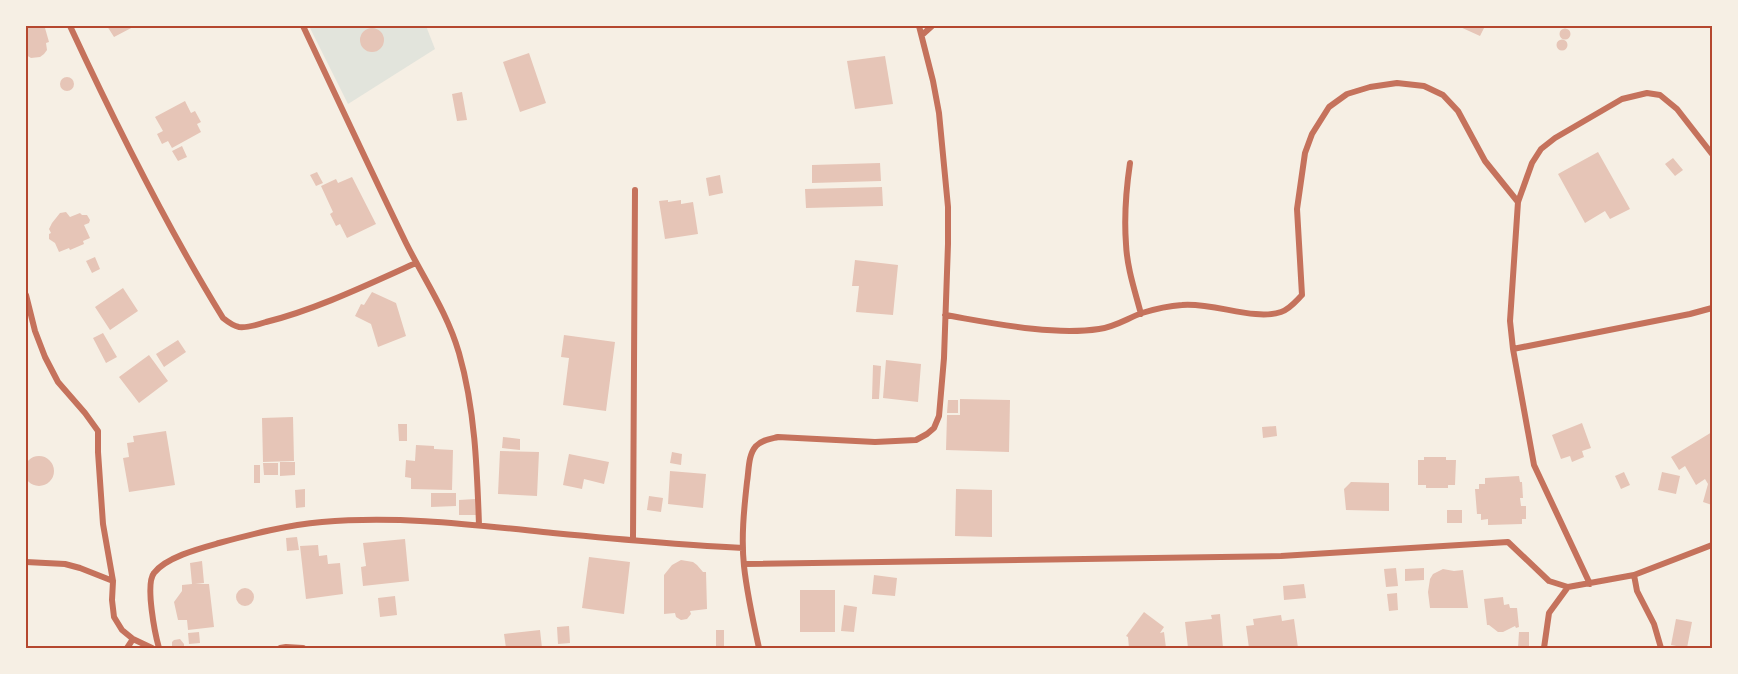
<svg xmlns="http://www.w3.org/2000/svg" width="1738" height="674" font-family="'Roboto Serif',serif">
	<rect width="100%" height="100%" fill="#f6efe4"/>
	<path fill="#e2e4dc" d="M309 26H426L435 49 348 104Z"/>
	<path fill="#e6c5b7" d="M26 26H47L45 28 49 42 46 43 47 50 44 54 40 57 31 58 26 55Z
		M107 26H135L114 37Z
		M1458 26H1485L1480 36Z
		M360 40a12 12 0 1 1 24 0a12 12 0 1 1-24 0Z
		M1559.5 34a5.5 5.5 0 1 1 11 0a5.5 5.5 0 1 1-11 0Z
		M1556.5 45a5.5 5.5 0 1 1 11 0a5.5 5.5 0 1 1-11 0Z
		M529 53 546 103 520 112 503 62Z
		M885 56 893 104 855 109 847 61Z
		M60 84a7 7 0 1 1 14 0a7 7 0 1 1-14 0Z
		M462 92 467 120 457 121 452 94Z
		M185 101 191 113 195 111 201 122 197 124 201 132 172 148 168 141 162 144 157 134 163 131 155 117Z
		M182 146 187 157 178 161 172 151Z
		M1598 152 1630 209 1610 219 1605 211 1585 223 1558 174Z
		M1673 158 1683 170 1675 176 1665 164Z
		M880 163 881 181 812 183V165Z
		M317 172 323 183 316 186 310 175Z
		M720 175 723 193 709 196 706 178Z
		M352 177 376 224 347 238 340 224 336 226 330 214 333 212 321 186 336 179 338 183Z
		M882 187 883 206 806 208 805 189Z
		M668 200V202L681 200V204L693 202 698 234 665 239 659 201Z
		M66 212 70 217 80 213 82 215H87L90 220 89 223 84 225 90 238 83 241 84 244 70 250 69 248 59 252 55 243 49 239V234L51 233 49 229 52 223 60 213Z
		M95 257 100 269 92 273 86 261Z
		M855 260 898 265 893 315 856 312 859 286H852Z
		M123 288 138 311 110 330 95 307Z
		M372 292 396 303 406 336 378 347 371 324 355 316 361 304 364 305Z
		M103 333 117 357 106 363 93 338Z
		M564 335 615 342 606 411 563 405 569 358 561 357Z
		M178 340 186 352 164 367 156 354Z
		M149 355 168 381 139 403 119 377Z
		M886 360 921 364 918 402 883 398Z
		M873 365 881 366 879 399H872Z
		M960 399 1010 400 1009 452 946 450 947 415H960Z
		M948 400H958V413H947Z
		M293 417 294 461 263 462 262 418Z
		M1582 423 1591 448 1582 451 1584 457 1572 462 1570 456 1561 459 1552 435Z
		M398 424H407V441H399Z
		M1276 426 1277 436 1263 438 1262 427Z
		M166 431 175 485 129 492 123 458 129 457 127 443 134 442 133 436Z
		M1712 432V505L1703 502 1708 484 1705 479 1696 485 1685 466 1679 470 1671 457Z
		M503 437 520 439V450L502 448Z
		M416 445 434 446V449L453 450 452 490 411 489V478L405 477 406 460 415 461Z
		M500 451 539 452 537 496 498 494Z
		M672 452 682 454 681 465 670 463Z
		M569 454 609 462 604 484 584 479 582 489 563 485Z
		M24 471a15 15 0 1 1 30 0a15 15 0 1 1-30 0Z
		M1424 457H1446V460H1456L1455 485H1448V488H1426V485H1418V460H1424Z
		M280 462H295V475L280 476Z
		M263 463H278V475H264Z
		M254 465H260V483H254Z
		M670 471 706 474 703 508 668 504Z
		M1624 472 1630 485 1621 489 1615 476Z
		M1662 472 1680 476 1676 494 1658 490Z
		M1519 476 1520 482H1522L1523 498H1520L1521 506H1526V519H1522V524L1488 525V519L1481 520V514H1477L1475 489H1479V484H1485V478Z
		M1351 482 1389 483V511L1346 510 1344 489Z
		M305 489V507L296 508 295 490Z
		M956 489 992 490V537L955 536Z
		M431 493H456V506L431 507Z
		M649 496 663 498 661 512 647 510Z
		M475 499 476 515H459V500Z
		M1447 510H1462V523H1447Z
		M297 537 299 550 287 551 286 538Z
		M405 539 409 581 363 586 361 567 366 566 363 543Z
		M318 545 319 556 327 555 328 564 340 563 343 594 306 599 300 546Z
		M589 557 630 562 624 614 582 608Z
		M681 560 693 562 697 565 703 572H706L707 609 690 611 691 614 687 619 681 620 676 617 675 613 664 614V575L672 565Z
		M202 561 204 583 195 584H209L214 627 188 630 187 620H178L174 602 182 591V585L192 584 190 563Z
		M1396 568 1398 586 1386 587 1384 569Z
		M1424 568V580L1405 581V569Z
		M1443 569 1454 571 1463 570 1468 608H1430L1428 592 1430 579 1433 574Z
		M874 575 897 578 895 596 872 594Z
		M1304 584 1306 598 1284 600 1283 586Z
		M236 597a9 9 0 1 1 18 0a9 9 0 1 1-18 0Z
		M800 590H835V632H800Z
		M1397 593 1398 610 1389 611 1387 594Z
		M395 596 397 615 380 617 378 598Z
		M1503 597 1504 605 1509 604 1510 608H1517L1519 627 1516 628 1515 626 1503 632H1498L1489 625H1487L1484 599Z
		M844 605 857 607 854 632 841 631Z
		M1144 612 1164 627 1160 633 1164 632 1166 648H1129L1128 637 1126 636Z
		M1220 614 1223 648H1188L1185 622 1212 619 1211 615Z
		M1281 615 1282 621 1294 619 1298 648H1249L1246 626 1254 625 1253 619Z
		M1676 619 1692 622 1687 648 1671 645Z
		M569 626 570 643 558 644 557 627Z
		M540 630 542 648H506L504 634Z
		M716 630H724V648H716Z
		M199 632 200 643 189 644 188 633Z
		M1519 632H1529V648H1518Z
		M180 639 184 644V648H172V642L174 640Z"/>
	<g fill="none" stroke-linecap="round" stroke-linejoin="round">
		<path stroke="#c5725c" stroke-width="6" d="M70 26C116 125 165 224 223 318 228 322 233 326 239 327 248 328 257 325 266 322 315 310 369 284 416 263
			M303 26C337 98 371 171 406 243 425 281 447 312 459 353 475 409 477 467 479 525
			M922 35 932 26
			M1130 163C1126 190 1124 217 1126 244 1127 268 1135 291 1141 314
			M26 295 35 331 45 357 58 382 85 413 98 431V452L103 524 113 581 112 600 114 617 122 630 133 639 152 648
			M945 315C992 323 1052 336 1099 329 1115 327 1128 318 1142 313 1155 309 1168 306 1182 305 1213 302 1254 321 1281 312 1290 309 1296 301 1302 295L1297 209 1305 153 1312 134 1329 107 1347 94 1370 87 1397 83 1424 86 1443 95 1458 111 1485 161 1518 202
			M1513 349 1690 314 1712 308
			M633 540 635 190
			M26 562 65 564 80 568 113 581
			M744 564 1281 556 1508 542 1549 581 1568 587 1549 613 1544 648
			M1634 575 1712 545
			M1590 584 1534 465 1513 349 1510 321 1518 202 1532 163 1541 149 1555 138 1622 99 1647 93 1660 95 1677 109 1712 154
			M1568 587 1634 575 1637 591 1654 624 1661 648
			M127 648 133 639
			M159 648C155 634 145 584 154 573 166 557 201 548 219 543 253 534 287 525 322 522 398 515 476 525 553 533 616 539 679 545 743 548
			M280 648 286 647 303 648
			M759 648C753 621 747 594 744 566 741 538 744 509 747 482 749 470 748 455 756 446 762 440 770 439 778 437L875 442 916 440 927 434 934 428 939 416 944 358 948 244V207L939 113 933 81 919 26"/>
	</g>
	<rect width="1738" height="674" fill="none" stroke="#f6efe4" stroke-width="54"/>
	<rect x="27" y="27" width="1684" height="620" fill="none" stroke="#b5482f" stroke-width="2"/>
</svg>
